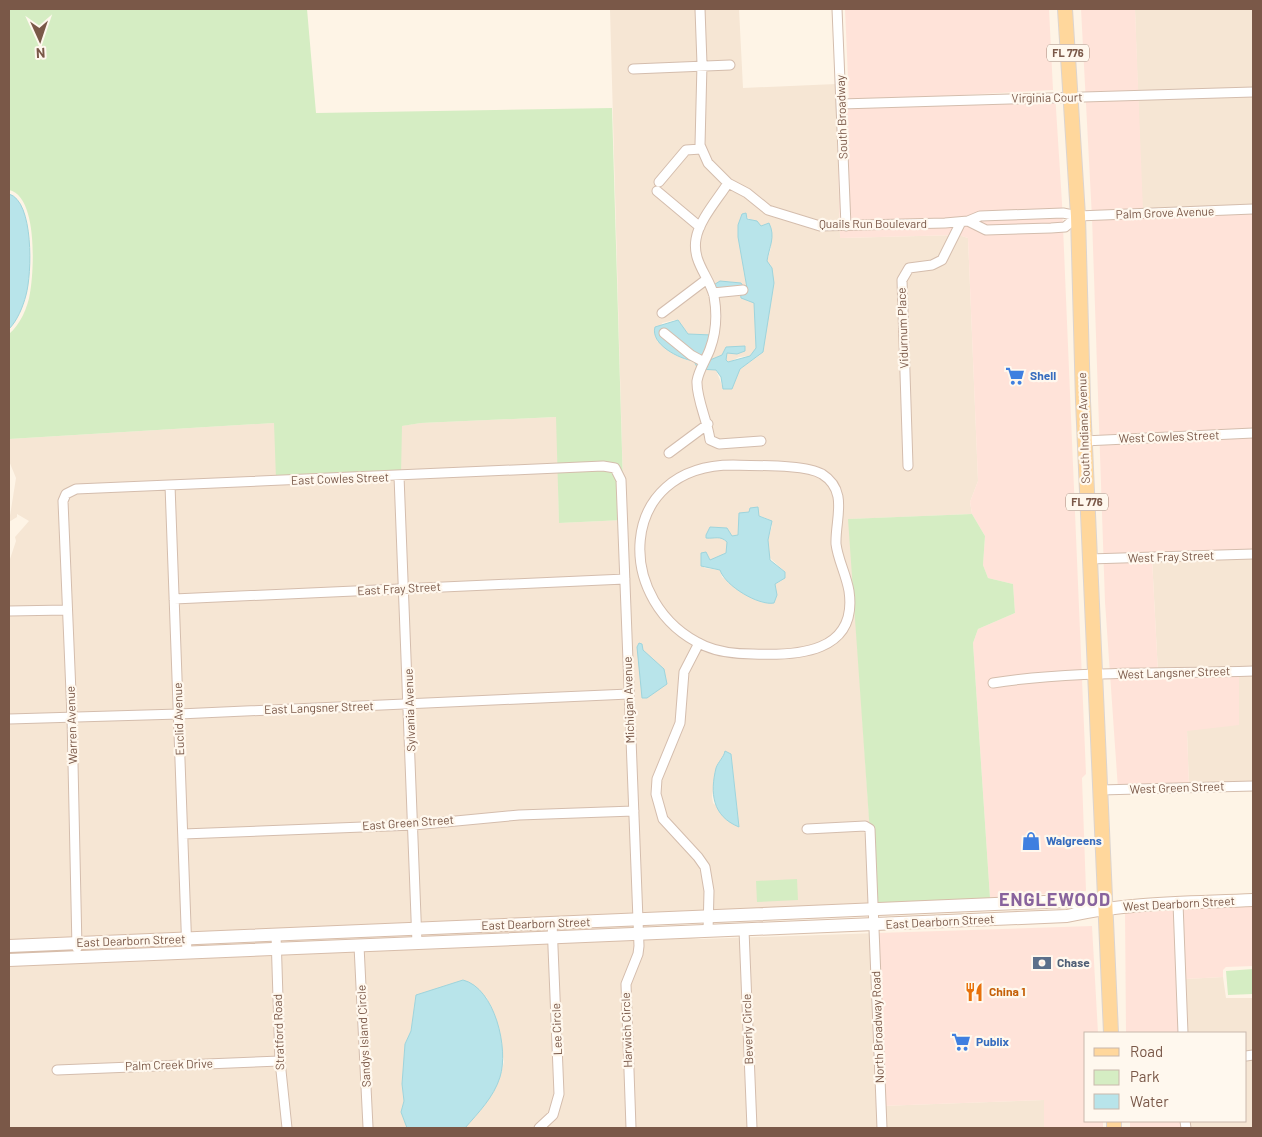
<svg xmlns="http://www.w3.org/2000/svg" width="1262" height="1137" font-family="Barlow,sans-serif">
	<rect width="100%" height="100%" fill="#fef4e6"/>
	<path fill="#f6e6d4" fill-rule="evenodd" d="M610 9H739L743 88 836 84 840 238 959 235 968 238 978 481 970 502 972 514 849 519 875 905 9 941V562L16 541 15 537 29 521 17 514V517L9 522 16 478 9 461V439L274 423 401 474V426L421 423 557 417 559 523 624 520ZM742 214 761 226 771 248 767 261 769 266 760 355 740 369 733 386 723 388 716 370 698 369 694 361 686 360 657 341 662 323 674 320H678L688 334 712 335 707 357 710 360 723 355 726 347H745V351L737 354 729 351 726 353V360L728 363 739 357 750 356 756 348 754 303 725 281 740 283 745 289 747 288 738 225ZM750 512 768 519 772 526 768 540V556L785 572 781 581 775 584 774 588 777 595 774 603H763L749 597 722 577 720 570 704 568 706 552 711 561 713 560 726 553 728 549 727 542 723 539 714 536 709 539 714 527 727 528 732 536 738 535V526ZM639 643 642 644 643 650V698L637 647ZM725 754H731L739 827 713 803 712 797 716 767Z
		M1135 9H1253V207L1142 211Z
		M1253 554V783L1189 786 1187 730 1158 673 1152 558Z
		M648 924 651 929 9 956V950Z
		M877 933 881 1106 1044 1100V1128H465L485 1105 500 1077 504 1062 497 1021 487 998 471 983 463 980 416 996 411 1031 405 1044 402 1084 404 1101 401 1112 407 1128H9V965L680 937 701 939Z
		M1223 977 1226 998H1253V1128H1191V1121H1246V1033H1188L1186 979Z"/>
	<path fill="#ffe3d9" d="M834 9H842L846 101 849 105 1055 93 1062 203 1086 774 1082 778 1086 891 990 898 973 643 978 629 1015 613 1013 584 988 578 983 565 985 536 972 514 970 502 978 481 968 238 958 235 840 238Z
		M845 9H1049L1053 90 849 101Z
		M1081 9H1135L1143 211 1253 207V554L1152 558 1158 673 1239 670V725L1187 731 1189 786 1118 789 1105 602 1092 218Z
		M1253 905V966L1226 967 1223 970V977L1186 979 1188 1033H1126L1125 910Z
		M1092 926 1098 1033H1086V1121H1103V1128H1044V1100L881 1106 877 933Z
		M1130 1121H1191V1128H1130Z"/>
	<path fill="#d5edc3" d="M9 9H307L316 113 612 108 624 520 559 523 556 417 421 423 402 426 401 474 276 479 274 423 9 439V334C20 325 28 307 30 293 34 271 38 196 9 190Z
		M972 514 985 536 983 565 988 578 1013 584 1015 613 978 629 973 643 990 898 875 905 848 519Z
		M797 879 798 900 757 902 756 881Z
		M1253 969V994L1228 995 1226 971Z"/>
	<path fill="#b8e4ea" stroke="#9ed4dc" d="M9 194C34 201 32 274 26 295 23 307 17 321 9 329Z
		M746 213 747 219 757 221 761 226 769 223C776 237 769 247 767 261L772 268 774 283 763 352 740 369 732 389H723L721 377 716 370 698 369 694 361C679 359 650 344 655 327L678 320 688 334 712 335 707 356 710 360 722 355 726 347 745 346V351L737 354 727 353 726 360 728 362 750 356 756 348 754 303 741 298 740 291 715 294 712 286 720 281 741 283 745 289 747 288 738 237V225L742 214Z
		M758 507 759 516 772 521 768 540 770 560 785 572V578L775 584 777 595 774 603C759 606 725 586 720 570L701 566V553L706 552 710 560 726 553 727 542C720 535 715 539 706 538V535L710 527 727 528 732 536 738 535 739 513 749 512 750 508Z
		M639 643 642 644 643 650 664 669 667 684 647 698H642L637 647Z
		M725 751 731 754 739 827C712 816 710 793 716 768 718 762 724 757 725 751Z
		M463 980C495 988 509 1049 500 1077 494 1097 478 1113 465 1128H407L401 1112 404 1101 402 1084 405 1044 411 1031 416 995Z"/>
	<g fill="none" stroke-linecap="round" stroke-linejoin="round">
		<g stroke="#d4bdad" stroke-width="11">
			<path id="street" d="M700 9 702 64 700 145 708 163 728 183 747 193 768 210 820 226 945 223 968 221 980 216 1063 213 1078 216 1253 209
				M837 9 846 226
				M633 69 730 65
				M841 104 1253 92
				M659 182 686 150 701 149
				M728 183C718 199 699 220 696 239 692 262 709 276 714 296 717 313 716 333 710 349 706 360 699 369 697 381 696 398 708 422 710 440L719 444 761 441
				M657 191 700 227
				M968 221 986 230 1051 228 1065 227 1078 216
				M713 293 743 290
				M662 313 707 279
				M664 333 691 355 704 362
				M1084 441 1253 433
				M669 453 708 424
				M733 465C754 466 805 464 822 474 849 491 835 519 836 544 838 560 846 574 849 591 858 653 797 656 753 654 737 654 721 653 705 646 613 605 615 465 733 465Z
				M908 466 902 280 909 268 932 265 942 260 961 222
				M399 476 417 943
				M170 485 187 953
				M1089 559 1253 554
				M174 599 625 579
				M9 611 67 610
				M699 643 684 672 680 723 657 779 656 794 663 819 698 857 705 867 709 891 708 931
				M993 683C1075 670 1170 674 1253 671
				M9 719 179 714 629 694
				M1100 790 1253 786
				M807 829 865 826 870 829 882 1128
				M183 834 414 825 519 815 634 811
				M1178 903 1183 1033
				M744 930 752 1128
				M276 935 280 1061 287 1128
				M359 946 368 1127
				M77 948 72 717 63 501 66 494 76 489 603 466 615 468 621 480 639 946 638 954 626 984 631 1128
				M1246 1056 1253 1055
				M57 1070 280 1061
				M1185 1121 1186 1128
				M539 1128 553 1115 559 1094 552 923"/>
		</g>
		<g stroke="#d7bdaa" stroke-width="14">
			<path id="secondary" d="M9 946 1067 901 1100 907
				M9 960 1067 916C1129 902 1191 903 1253 900"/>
		</g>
		<g stroke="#dcd4cf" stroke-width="16">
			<path id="primary" d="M1065 9 1078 216 1083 401 1111 1033
				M1114 1121V1128"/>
		</g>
		<use href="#street" stroke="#fff" stroke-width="9"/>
		<use href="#secondary" stroke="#fff" stroke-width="12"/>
		<use href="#primary" stroke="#ffd79c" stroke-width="14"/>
	</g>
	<defs>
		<g id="supermarket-bare" transform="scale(1.5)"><path d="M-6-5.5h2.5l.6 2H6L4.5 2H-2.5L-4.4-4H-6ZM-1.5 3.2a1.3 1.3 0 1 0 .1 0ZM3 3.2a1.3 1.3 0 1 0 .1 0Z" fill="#3f7fe0" stroke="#fff8ee" stroke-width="2.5" paint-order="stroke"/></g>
		<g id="shop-bare" transform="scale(1.5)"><path d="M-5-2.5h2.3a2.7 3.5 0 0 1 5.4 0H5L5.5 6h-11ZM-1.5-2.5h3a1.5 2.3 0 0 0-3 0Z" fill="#3f7fe0" stroke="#fff8ee" stroke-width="2.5" paint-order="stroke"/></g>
		<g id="bank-bare" transform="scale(1.5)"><path d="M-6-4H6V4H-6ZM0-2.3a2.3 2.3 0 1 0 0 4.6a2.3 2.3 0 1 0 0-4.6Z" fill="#5c6f8a" stroke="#fff8ee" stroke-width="2.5" paint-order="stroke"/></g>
		<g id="restaurant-bare" transform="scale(1.5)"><path d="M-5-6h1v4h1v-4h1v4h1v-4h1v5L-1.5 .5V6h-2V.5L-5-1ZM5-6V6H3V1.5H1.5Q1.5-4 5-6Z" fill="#e8710a" stroke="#fff8ee" stroke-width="2.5" paint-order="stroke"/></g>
	</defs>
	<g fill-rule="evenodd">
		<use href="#supermarket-bare" x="1015" y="376"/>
		<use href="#shop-bare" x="1031" y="841"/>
		<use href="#bank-bare" x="1042" y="963"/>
		<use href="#restaurant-bare" x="974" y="992"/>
		<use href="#supermarket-bare" x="961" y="1042"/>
	</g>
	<g text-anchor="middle" stroke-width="4.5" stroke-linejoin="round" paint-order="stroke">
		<g fill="#fff8ee" stroke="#a2887a" stroke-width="1">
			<rect x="1047" y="44.5" width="42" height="17" rx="4"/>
			<rect x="1066" y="493.5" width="42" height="17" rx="4"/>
		</g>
		<g font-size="11" font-weight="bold" fill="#7a5848">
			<text x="1068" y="57">FL 776</text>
			<text x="1087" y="506">FL 776</text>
		</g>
		<g font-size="12" fill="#7a5848" stroke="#fff8ee">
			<text transform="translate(1047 98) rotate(-1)" y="4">Virginia Court</text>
			<text transform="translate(842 117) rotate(-92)" y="4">South Broadway</text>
			<text transform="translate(1165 213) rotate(-2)" y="4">Palm Grove Avenue</text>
			<text x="873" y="228">Quails Run Boulevard</text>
			<text transform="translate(903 328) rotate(-92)" y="4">Vidurnum Place</text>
			<text transform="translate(1084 428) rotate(-92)" y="4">South Indiana Avenue</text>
			<text transform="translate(1169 437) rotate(-2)" y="4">West Cowles Street</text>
			<text transform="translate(340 479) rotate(-2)" y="4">East Cowles Street</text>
			<text transform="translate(1171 557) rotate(-2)" y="4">West Fray Street</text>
			<text transform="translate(399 589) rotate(-3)" y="4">East Fray Street</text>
			<text transform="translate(1174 673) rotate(-2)" y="4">West Langsner Street</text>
			<text transform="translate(629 700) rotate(-92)" y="4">Michigan Avenue</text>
			<text transform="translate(319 708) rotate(-2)" y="4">East Langsner Street</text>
			<text transform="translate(410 710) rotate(-92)" y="4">Sylvania Avenue</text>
			<text transform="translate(179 719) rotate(-92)" y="4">Euclid Avenue</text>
			<text transform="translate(72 725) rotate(-92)" y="4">Warren Avenue</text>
			<text transform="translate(1177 788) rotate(-2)" y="4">West Green Street</text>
			<text transform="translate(408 823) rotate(-4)" y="4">East Green Street</text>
			<text transform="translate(1179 904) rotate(-3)" y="4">West Dearborn Street</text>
			<text transform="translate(940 922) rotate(-3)" y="4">East Dearborn Street</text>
			<text transform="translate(536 924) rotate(-2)" y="4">East Dearborn Street</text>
			<text transform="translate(131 941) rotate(-2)" y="4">East Dearborn Street</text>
			<text transform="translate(878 1027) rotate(-92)" y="4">North Broadway Road</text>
			<text transform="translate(557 1029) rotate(-92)" y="4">Lee Circle</text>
			<text transform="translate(748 1029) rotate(-92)" y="4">Beverly Circle</text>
			<text transform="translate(627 1030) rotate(-92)" y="4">Harwich Circle</text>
			<text transform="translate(279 1032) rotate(-92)" y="4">Stratford Road</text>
			<text transform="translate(364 1036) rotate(-93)" y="4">Sandys Island Circle</text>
			<text transform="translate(169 1065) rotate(-2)" y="4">Palm Creek Drive</text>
		</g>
		<g font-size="12" font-weight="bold" fill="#366cbe" stroke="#fff8ee" text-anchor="start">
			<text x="1030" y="380">Shell</text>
			<text x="1046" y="845">Walgreens</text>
			<text x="976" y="1046">Publix</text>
		</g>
		<g font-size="12" font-weight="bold" fill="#4e5e75" stroke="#fff8ee" text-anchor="start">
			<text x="1057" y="967">Chase</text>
		</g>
		<g font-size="12" font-weight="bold" fill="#c56008" stroke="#fff8ee" text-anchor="start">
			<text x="989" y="996">China 1</text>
		</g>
		<g font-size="18" font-weight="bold" letter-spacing="1" fill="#88639d" stroke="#fff8ee">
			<text x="1055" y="906">ENGLEWOOD</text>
		</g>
	</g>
	<rect width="1262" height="1137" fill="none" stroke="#7a5848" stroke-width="20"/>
	<rect x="1084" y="1032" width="162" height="90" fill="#fff8ee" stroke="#cab8ac"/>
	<rect x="1094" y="1048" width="25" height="8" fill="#ffd79c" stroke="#cab8ac"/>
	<text x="1130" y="1057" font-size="15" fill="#7a5848">Road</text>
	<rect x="1094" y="1070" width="25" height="15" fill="#d5edc3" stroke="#cab8ac"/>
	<text x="1130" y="1082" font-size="15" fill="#7a5848">Park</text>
	<rect x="1094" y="1094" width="25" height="15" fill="#b8e4ea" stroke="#cab8ac"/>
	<text x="1130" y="1107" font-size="15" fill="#7a5848">Water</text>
	<g transform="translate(40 40) rotate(177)" stroke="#fff8ee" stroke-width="4" paint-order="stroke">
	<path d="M0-4L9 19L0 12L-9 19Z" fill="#7a5848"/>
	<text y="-8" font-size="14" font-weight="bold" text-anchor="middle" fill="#7a5848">N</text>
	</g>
</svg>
